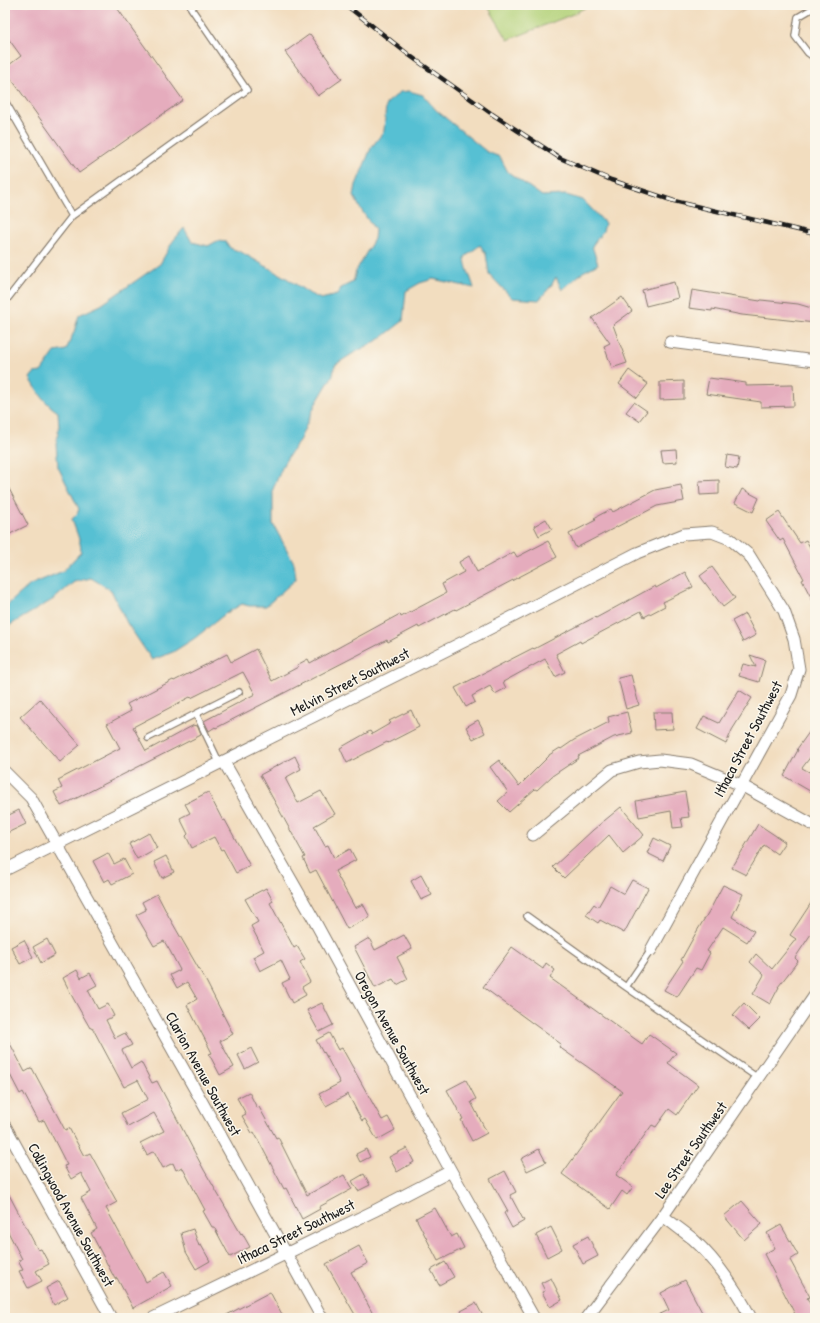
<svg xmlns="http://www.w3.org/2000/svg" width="820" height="1323" font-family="'Patrick Hand',sans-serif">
	<rect width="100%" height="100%" fill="#fbf7ec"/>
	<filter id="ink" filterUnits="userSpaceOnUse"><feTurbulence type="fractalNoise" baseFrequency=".025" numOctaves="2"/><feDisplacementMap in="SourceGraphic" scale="8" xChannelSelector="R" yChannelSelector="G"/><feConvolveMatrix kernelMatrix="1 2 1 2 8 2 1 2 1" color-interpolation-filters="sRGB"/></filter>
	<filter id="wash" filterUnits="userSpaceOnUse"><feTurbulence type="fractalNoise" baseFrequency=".012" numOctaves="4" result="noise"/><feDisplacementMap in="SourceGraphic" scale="16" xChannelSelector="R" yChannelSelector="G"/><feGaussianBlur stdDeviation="0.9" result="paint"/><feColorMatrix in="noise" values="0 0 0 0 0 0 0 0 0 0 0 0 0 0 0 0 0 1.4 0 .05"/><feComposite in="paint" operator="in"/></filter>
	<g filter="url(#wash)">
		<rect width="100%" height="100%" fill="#f2ddbf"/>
		<path fill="#b2d178" stroke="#67764a" d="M487 5H590L573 14 508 40Z"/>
		<path fill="#57c0d3" stroke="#3a6e78" d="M409 91 423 95 436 110 487 152 500 157 508 172 542 196 566 195 583 200 605 223 603 231 592 246 598 264 583 272 562 290 556 277 551 286 539 300 512 298 489 274 486 254 480 245 465 257C465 267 471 277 474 288L433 279 420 283 406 291 403 321 380 339 352 354 335 365 333 375 315 405 300 439 284 463 273 489V524L294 563 296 579 266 606H249L242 604 225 614 195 638 173 652 152 660 127 623 111 590 91 578 74 582 54 599 5 628V607L30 585 63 571 81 552C81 540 75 530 72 519L77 514 79 509 58 467 56 444 59 427 58 412C44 403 39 393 30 378L34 373 41 372 55 352 66 350 74 332 79 315 101 305 160 264 173 241 184 228 192 242 208 246 217 241 226 242 230 248 241 252 288 279 310 294 321 299 337 295 341 288 353 282 356 271 374 239 375 230 360 208 354 196 356 185 371 148 384 131 386 104 400 92Z"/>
		<g id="blocks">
			<path fill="#e5acbd" d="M5 5H115L183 100 79 173 5 70V68L21 56 5 34Z
				M310 34 342 79 318 96 285 52Z
				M674 282 678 298 646 306 642 290Z
				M692 290 760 301 761 300 798 304 815 309V323L742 315 712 309V311L689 308Z
				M622 297 632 311 613 325 627 363 612 368 604 346 610 343 592 318Z
				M629 370 648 384 637 398 619 384Z
				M709 378 746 383V386L793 385 794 406 761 407V402L706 394Z
				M684 381V399L660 400V382Z
				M634 402 647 411 639 421 626 412Z
				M676 449 677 462 663 463 661 450Z
				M727 455 739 457 737 469 725 467Z
				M719 480V494L700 495 699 481Z
				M5 481 28 525 8 535 5 529Z
				M681 485 684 501 657 506 576 548 569 534 596 520 594 518 611 509 613 512 655 490Z
				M742 489 759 498 753 512 735 503Z
				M779 512 800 543 806 540 815 556V605L802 580 804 579 783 539 780 541 766 521Z
				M546 519 552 529 539 536 534 526Z
				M548 541 557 557 456 610 455 609 419 628 418 626 388 642 387 640 216 728 215 727 209 731 204 721 255 694 243 672 191 698 190 697 133 727 146 751 194 725 195 726 197 725 201 735 61 806 54 792 62 788 58 780 120 748 107 724 131 711 127 704 173 680 174 681 227 654 231 662 256 649 272 681 298 667 297 665 308 659 310 663 400 614 401 617 446 593 442 584 464 572 459 562 469 556 477 572 514 552 517 557Z
				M712 567 735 598 723 607 700 576Z
				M685 572 693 587 663 602 665 606 644 617 641 611 581 643 580 641 556 654 565 672 555 677 545 659 503 682 506 688 495 694 490 686 472 696 475 702 466 707 455 688 533 648 534 649 595 617 596 618 655 586 656 588Z
				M745 614 756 635 743 642 732 621Z
				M750 655 765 660 759 682 739 676 743 664 756 667Z
				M631 675 639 705 626 709 618 678Z
				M739 690 752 698 732 730 726 744 697 729 704 716 719 723Z
				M40 699 80 745 60 762 20 717Z
				M411 710 419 727 388 743 387 742 347 763 340 748 370 731 372 734 391 723 389 721Z
				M627 712 632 733 614 737 578 756 579 758 552 776 537 790 535 789 509 812 498 801 508 792 490 767 499 760 519 786 549 756V755L560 748 561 749 574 740 609 722 608 717Z
				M653 712H672L673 729 654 730Z
				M478 720 485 733 473 739 466 727Z
				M815 724V751L802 768 815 775V794L784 776 798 750 797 749Z
				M295 756 301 769 285 778 298 803 321 791 335 814 314 826 325 846 328 845 334 858 350 849 356 860 335 871 355 908 363 904 370 917 347 929 316 870 310 873 303 858 305 857 260 775Z
				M208 792 223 821 225 820 250 866 236 873 223 849 221 850 214 837 192 848 186 836 188 834 180 818 190 813 185 804Z
				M685 792 689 817 681 818 683 827 673 828 671 811 639 817 636 801Z
				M621 807 644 835 623 853 609 835 564 878 553 867 593 830Z
				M19 810 26 824 5 834V817Z
				M758 824 785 842 777 854 764 845 746 875 732 868Z
				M149 833 157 848 137 859 129 844Z
				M654 838 670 846 663 861 647 853Z
				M108 853 114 864 124 859 132 874 112 884 109 879 104 882 93 861Z
				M166 856 174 872 162 878 154 862Z
				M421 875 432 895 421 900 411 881Z
				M632 880 648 888 624 933 600 920 598 923 586 915 594 904 598 907 610 886 624 894Z
				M723 885 743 894 732 917 754 931 747 942 723 927 707 951 710 953 701 970 696 968 677 997 664 990 683 961 681 960 697 931 711 908Z
				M266 888 273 901 270 903 294 948 297 946 305 959 300 962 310 982 302 987 306 995 292 1003 282 983 290 979 281 960 260 971 253 957 264 951 251 926 258 922 245 899Z
				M157 894 169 917 207 983 233 1034 220 1041 234 1067 220 1075 209 1054 212 1053 187 1005 197 999 187 982 177 988 170 975 180 970 170 951 164 941 154 946 136 915 146 910 142 902Z
				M815 897V928L795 958 798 961 778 987H779L770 1004 753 994 764 975 750 962 756 954 772 969 796 939 790 935Z
				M404 935 412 949 397 957 408 979 397 985 393 979 375 988 354 947 369 938 375 950Z
				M47 939 55 955 41 963 33 947Z
				M24 940 33 957 20 964 11 947Z
				M512 947 543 969 546 963 555 970 550 978 642 1044 649 1034 676 1053 668 1063 698 1085 677 1115 669 1109 656 1127 652 1125 616 1175 633 1187 627 1195 622 1191 610 1209 562 1174 622 1091 559 1047 561 1044 483 987Z
				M77 970 81 978 90 973 97 985 88 990 98 1009 108 1004 114 1016 106 1020 115 1038 125 1033 132 1045 122 1050 131 1068 141 1062 152 1083 157 1081 204 1170 241 1234 242 1233 250 1247 230 1257 214 1227H212L203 1211 205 1210 182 1167 176 1170 173 1163 163 1168 154 1151 147 1155 140 1143 164 1131 154 1113 128 1127 121 1113 148 1099 138 1080 124 1087 92 1027 90 1028 73 998 63 978Z
				M322 1003 333 1025 319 1032 307 1010Z
				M744 1003 760 1019 749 1030 733 1015Z
				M329 1033 338 1050 342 1048 382 1120 388 1117 395 1130 377 1140 365 1119 362 1121 348 1094 326 1106 319 1094 340 1083 324 1052 323 1053 316 1040Z
				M5 1034 25 1072 32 1068 65 1130 69 1128 84 1156 90 1153 117 1202 106 1208 146 1282 164 1272 172 1286 133 1308 117 1278 115 1279 91 1233 97 1229 81 1198 91 1192 81 1173 71 1179 64 1166 67 1165 44 1120 39 1122 23 1092 20 1094 5 1065Z
				M251 1048 258 1062 245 1069 238 1055Z
				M466 1080 476 1099 471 1102 487 1133 472 1141 461 1120 463 1119 447 1090Z
				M249 1092 257 1108 259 1107 276 1138 278 1137 307 1195 344 1175 352 1189 319 1207 320 1209 302 1219 286 1188 284 1189 254 1132 252 1133 242 1116 246 1114 237 1098Z
				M407 1148 414 1162 397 1172 389 1157Z
				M366 1149 370 1157 360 1162 356 1154Z
				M539 1149 546 1162 527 1171 521 1159Z
				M505 1171 516 1192 510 1195 524 1221 512 1228 504 1213 508 1211 490 1179Z
				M364 1174 370 1185 358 1191 352 1181Z
				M5 1187 38 1250 41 1249 49 1264 36 1271 42 1281 28 1288 19 1271 23 1270 18 1261 22 1259 5 1226Z
				M742 1201 762 1224 744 1240 724 1216Z
				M435 1208 451 1237 457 1234 464 1248 438 1261 416 1218Z
				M781 1225 798 1255 790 1260 810 1297 807 1298 815 1313V1318H797L764 1254 775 1248 767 1233Z
				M551 1227 562 1249 547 1257 536 1235Z
				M193 1229 199 1246 201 1245 210 1261 196 1269 186 1252 181 1233Z
				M588 1236 598 1256 583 1264 573 1244Z
				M359 1246 368 1263 351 1272 375 1318H357L326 1264Z
				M445 1262 454 1277 439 1285 431 1270Z
				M551 1278 562 1300 550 1307 542 1292 545 1291 541 1283Z
				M685 1280 705 1318H652L669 1310 661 1293Z
				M59 1281 68 1297 54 1305 46 1288Z
				M270 1292 284 1318H221Z
				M476 1303 484 1318H465L461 1311Z"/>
		</g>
	</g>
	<g filter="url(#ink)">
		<use href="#blocks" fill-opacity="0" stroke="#877c6e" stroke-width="1"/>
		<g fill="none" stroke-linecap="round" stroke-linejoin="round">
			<g stroke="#877c6e" stroke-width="8">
				<path id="service" d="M815 7 798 17 795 36 808 53 815 58
					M5 101 72 216 247 90 191 8 195 5
					M5 302 72 216
					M196 714 220 764
					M148 738 239 692
					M527 916 626 987 651 950
					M626 987 758 1078"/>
			</g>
			<g stroke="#877c6e" stroke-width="13">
				<path id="minor" d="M670 342 815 361
					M224 762 313 918 451 1171 534 1318
					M5 772 31 798 197 1093 322 1318
					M533 835 612 770 639 762 660 760 691 764 741 785 815 826
					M5 870 479 634 637 553 684 534 712 532 730 539 749 555 784 611 794 639 799 669 791 695 651 950
					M5 1126 111 1318
					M663 1216C673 1224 683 1231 693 1239 717 1261 736 1289 751 1318
					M153 1318 374 1211 451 1171
					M586 1318 663 1216 815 995"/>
			</g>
			<use href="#service" stroke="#fff" stroke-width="5.5"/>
			<use href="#minor" stroke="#fff" stroke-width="11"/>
			<g stroke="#1c1c1c" stroke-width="4.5">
				<path id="rail" d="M346 5 409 55 492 114 560 158 611 180 674 201 815 234"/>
			</g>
			<use href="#rail" stroke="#fbf7ec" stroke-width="3" stroke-dasharray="9" stroke-linecap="butt"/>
		</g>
	</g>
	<g text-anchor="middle" stroke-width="3" stroke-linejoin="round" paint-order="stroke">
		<g font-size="15" fill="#1c1c1c" stroke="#fbf7ec">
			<text transform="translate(350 682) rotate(-27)" y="5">Melvin Street Southwest</text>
			<text transform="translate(748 739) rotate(-62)" y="5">Ithaca Street Southwest</text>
			<text transform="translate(392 1033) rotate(61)" y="5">Oregon Avenue Southwest</text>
			<text transform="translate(203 1074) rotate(61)" y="5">Clarion Avenue Southwest</text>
			<text transform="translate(691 1150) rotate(-55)" y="5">Lee Street Southwest</text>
			<text transform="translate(71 1215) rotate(61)" y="5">Collingwood Avenue Southwest</text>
			<text transform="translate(296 1232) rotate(-26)" y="5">Ithaca Street Southwest</text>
		</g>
	</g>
	<rect width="820" height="1323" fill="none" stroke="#fbf7ec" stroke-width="20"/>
</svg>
